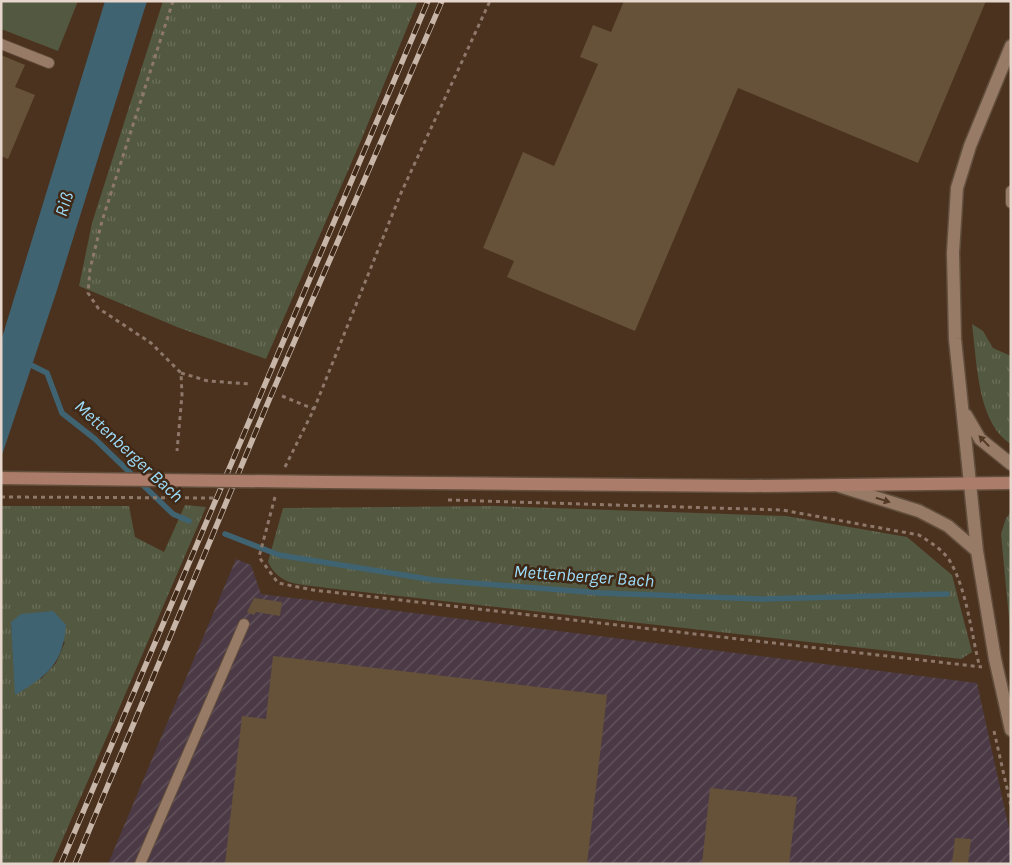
<svg xmlns="http://www.w3.org/2000/svg" width="1012" height="865" font-family="Karla,sans-serif">
	<defs>
		<pattern id="industrial-furrows" width="10" height="10" patternUnits="userSpaceOnUse" patternTransform="scale(1.25)"><rect width="10" height="10" fill="#4b3a45"/><path d="M-1 1l2-2M0 10L10 0M9 11l2-2" fill="none" stroke="#65565e"/></pattern>
		<pattern id="grass-tufts" width="24" height="20" patternUnits="userSpaceOnUse" patternTransform="scale(1.25)"><rect width="24" height="20" fill="#535840"/><path d="M3 7l-1-3M5 7V3M7 7l1-3M15 17l-1-3M17 17v-4M19 17l1-3" fill="none" stroke="#6c6f5a"/></pattern>
	</defs>
	<rect width="100%" height="100%" fill="#4a321f"/>
	<path fill="url(#industrial-furrows)" d="M236 559 251 565 261 594 977 683 1011 837V864H108Z"/>
	<path fill="url(#grass-tufts)" fill-rule="evenodd" d="M163 1H418L360 143 266 359 177 327 79 286 92 223Z
		M972 324 983 331 993 348 1011 356V444C977 423 977 361 972 324Z
		M185 505 206 507 52 864H1V506H129L135 537 164 552ZM11 622 65 642 56 663 41 679 14 656Z
		M494 506 786 516 907 537 952 575 972 652 961 659 327 588C302 584 280 587 268 562L283 508Z
		M1011 512V640L1001 534 1006 518Z"/>
	<path fill="#535840" d="M1 1H78L58 51 1 29Z"/>
	<path fill="#406372" d="M105 1H147L57 290 1 458V341Z
		M53 611 66 625C63 664 47 676 15 695L11 622 21 614Z"/>
	<g fill="none" stroke-linecap="round" stroke-linejoin="round">
		<path stroke="#406372" stroke-width="5.5" d="M27 363 47 373 62 413 95 439 173 514 189 521
			M225 534 279 555 434 580 601 593 762 599 947 594"/>
	</g>
	<path fill="#665239" d="M624 1H986L918 163 738 88 635 331 507 277 514 261 483 248 523 152 554 166 598 64 580 57 593 25 611 32Z
		M1 55 25 65 15 87 35 95 8 159 1 156Z
		M254 598 282 602 280 616 256 612 254 615 247 612Z
		M273 656 607 695 587 864H225L242 716 266 719Z
		M710 788 797 797 789 864H702Z
		M955 838 971 839 968 864H952Z"/>
	<g fill="none" stroke-linecap="round" stroke-linejoin="round">
		<g stroke="#624e3d" stroke-width="12">
			<path id="lane" d="M1 44 49 63
				M1011 191V203
				M140 864 244 624"/>
		</g>
		<g stroke="#624e3d" stroke-width="15">
			<path id="street" d="M1011 46 970 146 957 188 953 253 955 339 977 551 995 659 1011 730
				M966 415 980 439 1011 464
				M839 486 919 511 948 526 977 551"/>
		</g>
		<g stroke="#624e3d" stroke-width="15">
			<path id="secondary" d="M327 482 752 486 1011 483"/>
		</g>
		<path stroke="#8d7869" stroke-width="3" stroke-dasharray="4 4" stroke-linecap="butt" d="M173 1 102 221 90 269 88 293 98 308 151 343 181 373 182 395 177 451
			M181 373 208 381 251 384
			M282 396 314 409
			M285 467 314 409 401 193 490 1
			M275 497 259 557 278 583 313 590 982 667
			M448 500 782 510 919 535C931 543 944 550 951 563 967 592 971 632 979 664
			M994 731 1011 806"/>
		<use href="#lane" stroke="#977b66" stroke-width="10"/>
		<use href="#street" stroke="#977b66" stroke-width="12"/>
		<use href="#secondary" stroke="#ac7c6a" stroke-width="12"/>
		<g stroke="#c7b5a8" stroke-width="5.5">
			<path id="rail" d="M61 864 428 1
				M75 864 269 400 442 1"/>
		</g>
		<use href="#rail" stroke="#3f2815" stroke-width="4" stroke-dasharray="11" stroke-linecap="butt"/>
		<g stroke="#624e3d" stroke-width="15" stroke-linecap="butt">
			<path id="secondary-bridge" d="M1 478 327 482"/>
		</g>
		<path stroke="#8d7869" stroke-width="3" stroke-dasharray="4 4" stroke-linecap="butt" d="M1 497 216 498"/>
		<use href="#secondary-bridge" stroke="#ac7c6a" stroke-width="12"/>
	</g>
	<defs><path id="oneway-solid" d="M-6-.8H1V-3.2L6.5 0L1 3.2V.8H-6Z" transform="scale(1.25)"/></defs>
	<g fill="#513925">
		<use href="#oneway-solid" transform="translate(984 441) rotate(-134)"/>
		<use href="#oneway-solid" transform="translate(883 500) rotate(17)"/>
	</g>
	<g text-anchor="middle" stroke-width="5" stroke-linejoin="round" paint-order="stroke">
		<g font-size="18" font-style="italic" fill="#9dddfb" stroke="#3f2815">
			<text transform="translate(64 204) rotate(-73)" y="6">Riß</text>
			<text transform="translate(129 451) rotate(43)" y="6">Mettenberger Bach</text>
			<text transform="translate(584 576) rotate(4)" y="6">Mettenberger Bach</text>
		</g>
	</g>
	<rect width="1012" height="865" fill="none" stroke="#e6d6cb" stroke-width="5"/>
</svg>
